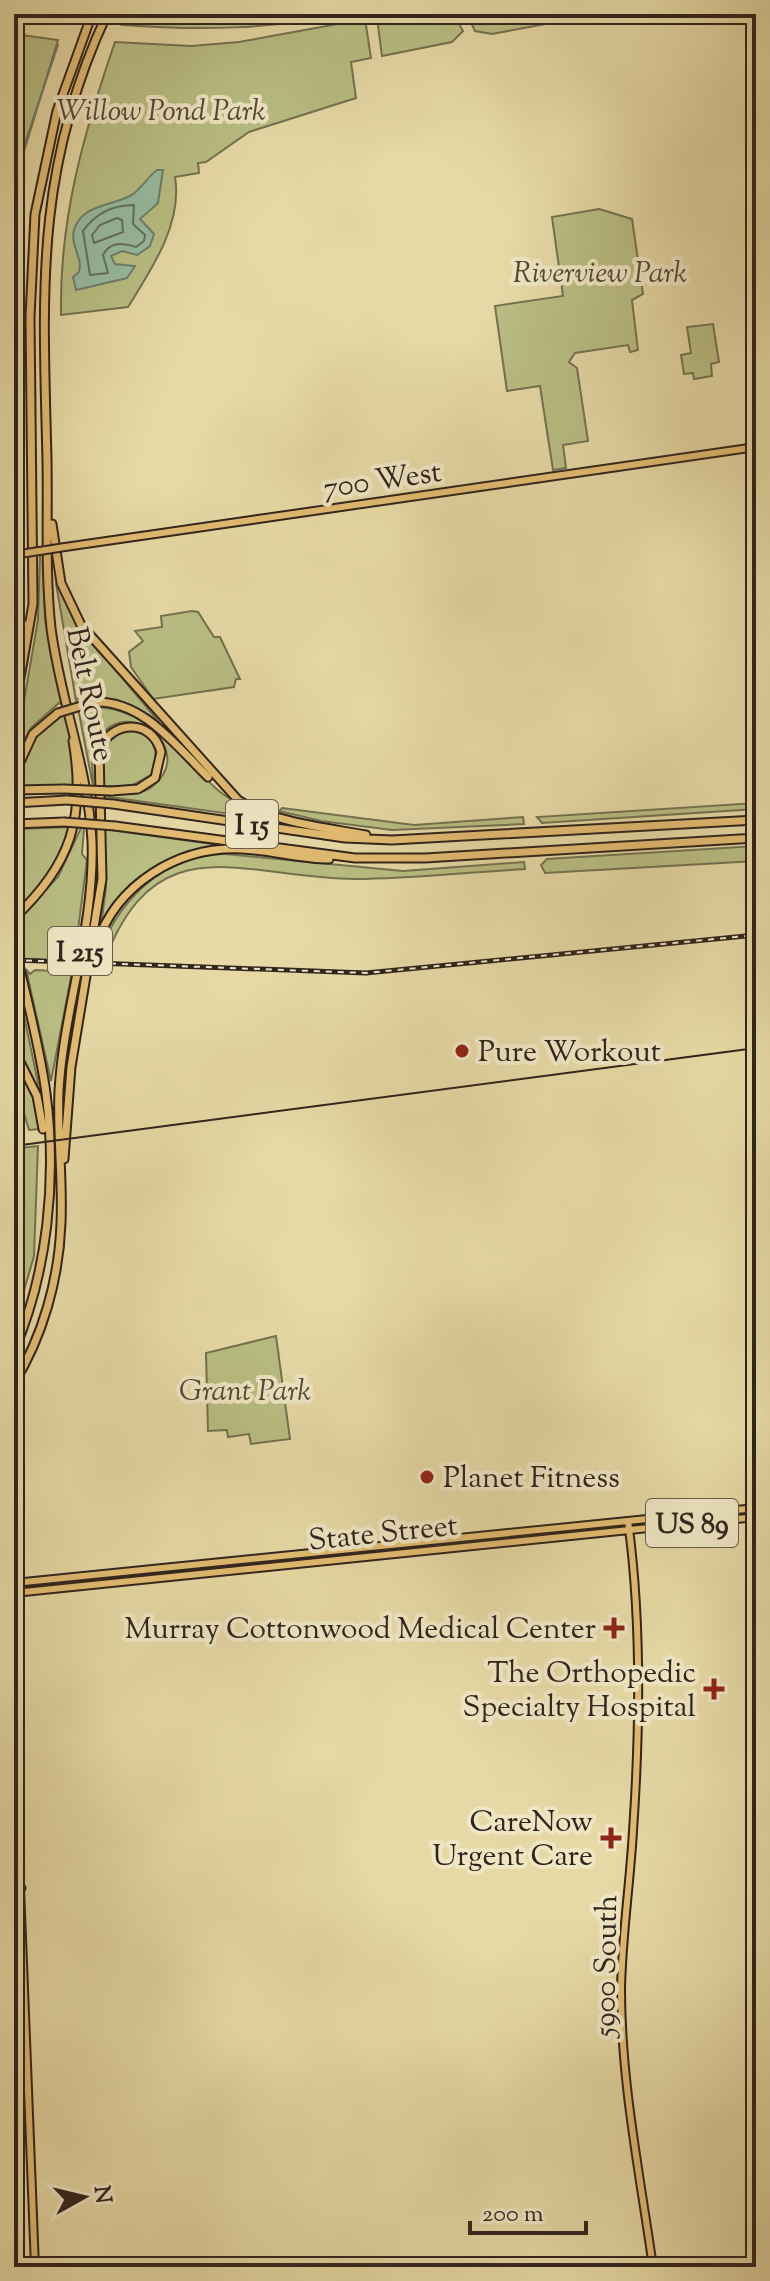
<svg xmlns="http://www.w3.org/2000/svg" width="770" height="2281" font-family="'Sorts Mill Goudy',serif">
	<rect width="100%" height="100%" fill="#e6d9a5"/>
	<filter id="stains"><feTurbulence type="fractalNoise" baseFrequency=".0025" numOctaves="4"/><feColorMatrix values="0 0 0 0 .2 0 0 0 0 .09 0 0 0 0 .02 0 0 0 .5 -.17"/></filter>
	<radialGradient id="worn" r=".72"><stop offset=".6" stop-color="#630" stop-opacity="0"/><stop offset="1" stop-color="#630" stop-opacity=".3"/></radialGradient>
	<path fill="#b9be83" stroke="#747150" stroke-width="2" d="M129 14H349C266 29 205 31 122 25Z
		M392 14H454L463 31 452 42 382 56 377 18Z
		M467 14H599L492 34 475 31Z
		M365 19 371 58 351 62 356 98 249 132 206 162 198 163 199 173 175 177C183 223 151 270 128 307L61 315C59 219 84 132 115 42L191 46 239 42Z
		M14 34 58 40 14 184Z
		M599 209 632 219 643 294 632 300 638 350 630 352 628 345 575 353 569 362 577 368 588 441 563 445 566 468 553 470 540 386 507 391 495 306 563 296 552 217Z
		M713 324 719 362 711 364 712 376 694 379 693 373 684 374 681 355 691 353 687 327Z
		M43 554 45 620 65 705 59 703 31 728 14 759 38 620 40 555Z
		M56 583 82 630 159 722 119 701 79 697 76 701Z
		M192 611 198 612 214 637H220L240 679H236L234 687 153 699 131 667 129 652 143 641 135 631 162 627 161 616Z
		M88 707C148 704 178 756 219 791 235 805 256 810 273 820L102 796C116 790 137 799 153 786 201 746 115 686 94 750 90 762 94 775 93 786L78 708 82 711Z
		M67 712 79 785 14 787 34 737Z
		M129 730C155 733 160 752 152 774L129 787 101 786C101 761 99 737 129 730Z
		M756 803V809L542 823 537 817Z
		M282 808 414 825 523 817 524 824 392 830 321 821 279 811Z
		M73 827C61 858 45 882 22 906L14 901V829Z
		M81 828H84L82 854 87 860 74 961 22 959 15 922 58 877Z
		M104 829 226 846C170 851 130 879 101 926L106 887Z
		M756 846V861L545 873 541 865 547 859Z
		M226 854 403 871 524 862 525 869C469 872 411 879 355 879 242 878 156 822 104 962H96C114 905 162 853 226 854Z
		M14 968 40 1092 14 1043Z
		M26 969 30 974 35 970 72 972 51 1081Z
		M14 1056 32 1092 39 1129 29 1130 14 1080Z
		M38 1146 34 1256 14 1325 20 1148Z
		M276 1336 290 1439 251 1444 249 1434 228 1437 227 1430 208 1431 206 1353Z"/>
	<path fill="#97bba1" stroke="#6e7f6c" stroke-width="2" d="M157 170H163L158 203 140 219 154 234 150 246 137 255 122 251 111 256 115 264 135 266 127 278 76 290 73 277 79 272C83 257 70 246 74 230 82 204 111 206 130 196 141 190 147 177 157 170Z"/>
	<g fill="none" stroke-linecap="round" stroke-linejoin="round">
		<path stroke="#64705e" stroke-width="2" d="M134 205 133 224 145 235 144 241 136 247C123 243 110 241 103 255L108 273 90 275 83 231C95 214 113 205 134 205Z
			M117 218 122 220 123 232 94 243 92 235 100 225Z"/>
		<path stroke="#6e7f6c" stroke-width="2" d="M14 190 26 140 58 45"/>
		<g stroke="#30241c" stroke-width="10">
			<path id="major" d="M65 547 756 447
				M628 1521C642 1623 640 1729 633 1831 630 1884 622 1936 621 1989 621 2082 640 2175 653 2267
				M14 1583 756 1508
				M14 1593 756 1517
				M14 1735 35 2267"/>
		</g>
		<g stroke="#30241c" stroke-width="11">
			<path id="highway" d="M52 524 61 583 81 625 238 800
				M14 663 26 625
				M94 702C143 700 176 746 208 777
				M14 712 33 604 30 317 35 214 57 111 92 14
				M14 775 33 734 58 713
				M14 790 64 789
				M236 799C275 823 322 827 366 835
				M14 803 67 800
				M113 804 345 838 392 840 756 820
				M14 824 64 822
				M115 826 355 858H425L756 838
				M14 918C71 865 86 817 73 741
				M14 943C25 993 39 1042 46 1093 57 1178 48 1272 14 1351
				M96 946C116 884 178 846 242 849 271 850 300 859 329 859
				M14 1050 37 1096 43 1129
				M64 1159 71 1067 102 879 99 750C111 720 152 718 161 752L155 778 138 789 111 791
				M14 1383C43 1336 59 1279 61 1223 63 1179 57 1135 59 1090 64 1007 95 925 92 841 88 767 60 700 51 628 45 572 48 516 47 460 43 294 34 170 107 14
				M14 1858 18 1832
				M14 1891 21 1888"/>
		</g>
		<use href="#major" stroke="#e3bc72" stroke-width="6"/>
		<use href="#highway" stroke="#e3bc72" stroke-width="7"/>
		<path stroke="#30241c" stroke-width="2" d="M14 1146 756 1048"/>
		<g stroke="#30241c" stroke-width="5">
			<path id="rail" d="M14 960 366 973 756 935"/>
		</g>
		<use href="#rail" stroke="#efe6c4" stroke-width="2" stroke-dasharray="6" stroke-linecap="butt"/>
		<g stroke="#30241c" stroke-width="10" stroke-linecap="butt">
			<path id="major-bridge" d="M20 554 65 547"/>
		</g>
		<g stroke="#30241c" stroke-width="11" stroke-linecap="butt">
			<path id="highway-bridge" d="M58 713 94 702
				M64 789 111 791
				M67 800 113 804
				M64 822 115 826"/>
		</g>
		<use href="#major-bridge" stroke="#e3bc72" stroke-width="6"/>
		<use href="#highway-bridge" stroke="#e3bc72" stroke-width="7"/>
	</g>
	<g fill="#8f2418" stroke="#efe6c4" stroke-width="3">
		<circle cx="462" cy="1051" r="8"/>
		<circle cx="427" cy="1477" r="8"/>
		<path d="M610 1616h8v8h8v8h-8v8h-8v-8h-8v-8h8z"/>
		<path d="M710 1677h8v8h8v8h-8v8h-8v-8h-8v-8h8z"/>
		<path d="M607 1826h8v8h8v8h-8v8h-8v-8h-8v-8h8z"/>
	</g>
	<g text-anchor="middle" stroke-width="8" stroke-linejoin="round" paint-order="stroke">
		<g fill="#efe6c4" stroke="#695e4e" stroke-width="2">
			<rect x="226" y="800" width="52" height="48" rx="6"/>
			<rect x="48" y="927" width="64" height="48" rx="6"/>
			<rect x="646" y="1499" width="92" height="48" rx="6"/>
		</g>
		<g font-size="28" font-weight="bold" fill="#30241c">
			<text x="252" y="834">I 15</text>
			<text x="80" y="961">I 215</text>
			<text x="692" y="1533">US 89</text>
		</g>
		<g font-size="30" font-style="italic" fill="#524a36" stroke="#efe6c4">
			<text x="161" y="120">Willow Pond Park</text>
			<text x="600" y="282">Riverview Park</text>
			<text x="245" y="1400">Grant Park</text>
		</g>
		<g font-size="30" fill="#30241c" stroke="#efe6c4">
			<text transform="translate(382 479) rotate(-8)" y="10">700 West</text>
			<text transform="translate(91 694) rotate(78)" y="10">Belt Route</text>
			<text transform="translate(383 1532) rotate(-6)" y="10">State Street</text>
			<text transform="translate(605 1966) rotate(-89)" y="10">5900 South</text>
		</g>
		<g font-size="30" fill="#30241c" stroke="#efe6c4" text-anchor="end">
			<text x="478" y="1061" text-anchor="start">Pure Workout</text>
			<text x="443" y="1487" text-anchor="start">Planet Fitness</text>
			<text x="596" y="1638">Murray Cottonwood Medical Center</text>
			<text x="696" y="1682">The Orthopedic<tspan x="696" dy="34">Specialty Hospital</tspan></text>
			<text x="593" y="1831">CareNow<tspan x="593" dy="34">Urgent Care</tspan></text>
		</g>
	</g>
	<rect width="770" height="2281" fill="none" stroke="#e6d9a5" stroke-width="48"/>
	<rect x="16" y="16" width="738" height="2249" fill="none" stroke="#30241c" stroke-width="4"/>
	<rect x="24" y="24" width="722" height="2233" fill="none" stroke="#30241c" stroke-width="2"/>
	<g transform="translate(84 2197) rotate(82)" stroke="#efe6c4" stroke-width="6" paint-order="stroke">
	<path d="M0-6L14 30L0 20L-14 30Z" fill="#30241c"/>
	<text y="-12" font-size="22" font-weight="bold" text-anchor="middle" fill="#30241c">N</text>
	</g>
	<path d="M470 2221v12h116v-12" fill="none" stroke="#30241c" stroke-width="4"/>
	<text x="482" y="2221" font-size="24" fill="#30241c" stroke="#efe6c4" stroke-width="6" paint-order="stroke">200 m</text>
	<rect width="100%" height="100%" filter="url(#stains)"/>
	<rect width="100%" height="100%" fill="url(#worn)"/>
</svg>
